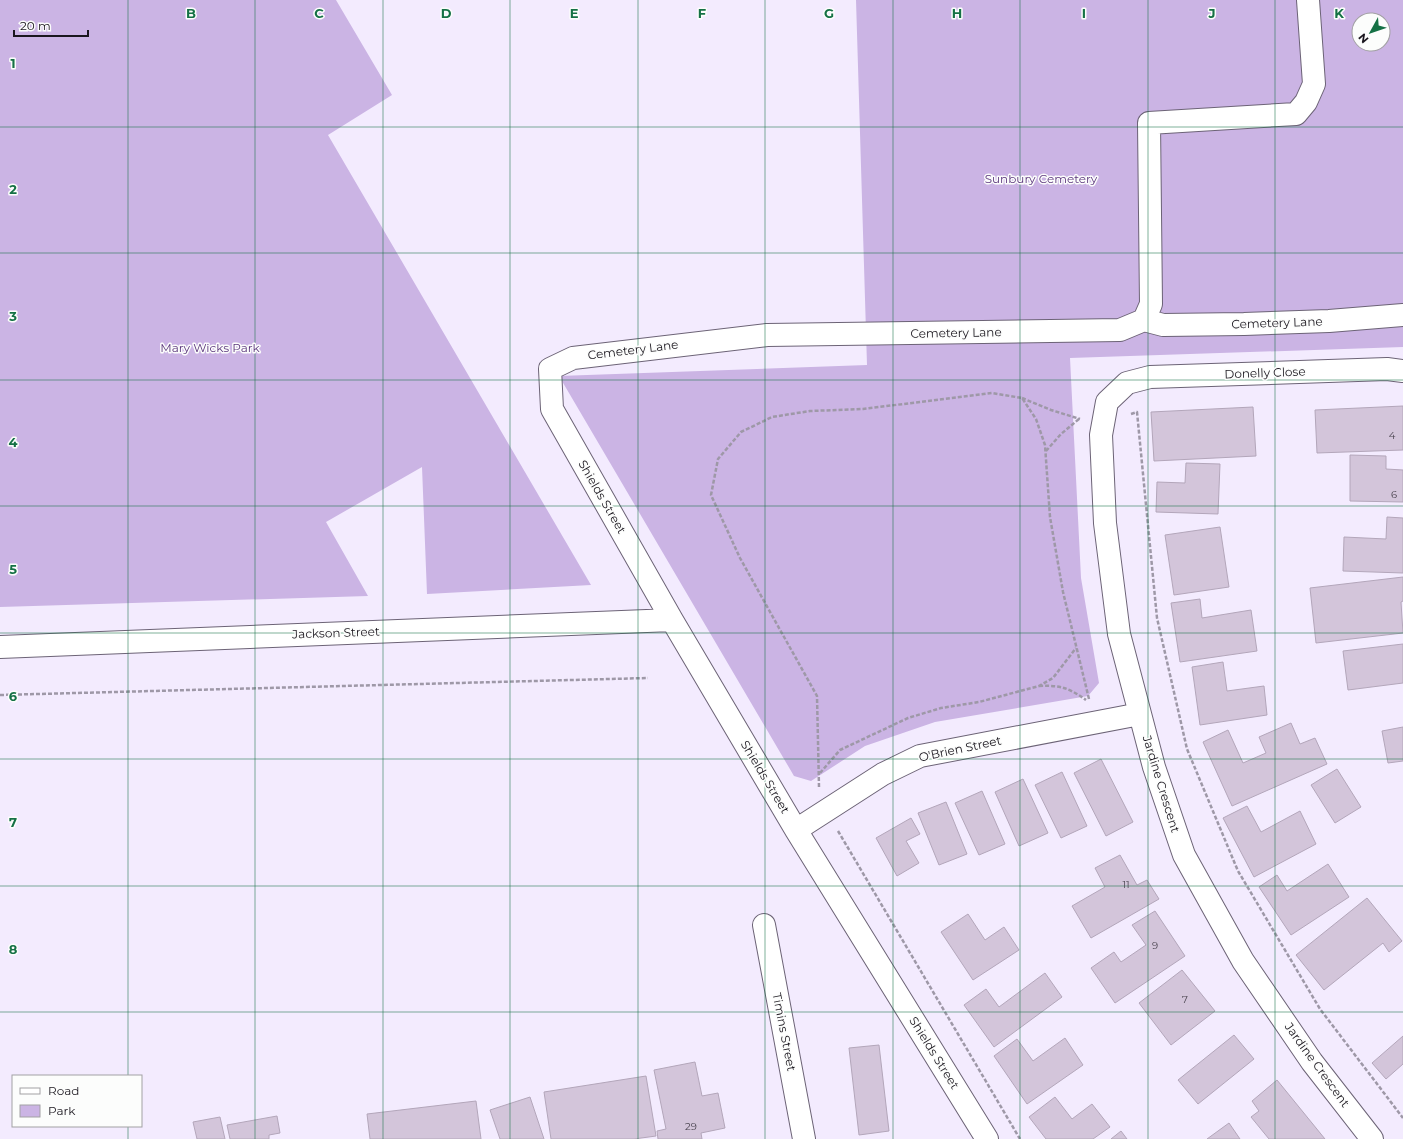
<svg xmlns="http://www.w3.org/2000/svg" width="1403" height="1139" font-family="Montserrat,sans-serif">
	<rect width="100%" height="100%" fill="#f3ebfe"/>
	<path fill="#cbb4e4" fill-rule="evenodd" d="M0 0H336L392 95 328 135 591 585 427 594 422 467 326 522 368 596 0 607Z
		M856 0H1403V347L1070 358 1081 578 1099 683 1088 696 935 722 865 746 811 781 794 776 559 376 867 365ZM1359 20H1383V44H1359Z"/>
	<path fill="#d3c5da" stroke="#b3a6ba" d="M1403 406V450L1317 453 1315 410Z
		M1253 407 1256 456 1154 461 1151 412Z
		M1350 455 1386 456V469L1403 470V502L1350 501Z
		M1186 463 1220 464 1218 514 1156 512 1157 482 1185 483Z
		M1387 517 1403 518V573L1343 571 1344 537 1386 539Z
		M1220 527 1229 587 1174 595 1165 535Z
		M1403 577V601L1401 602 1403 633 1316 643 1310 588Z
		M1200 599 1202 618 1251 610 1257 651 1180 662 1171 603Z
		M1403 644V683L1348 690 1343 651Z
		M1223 662 1227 691 1264 686 1267 715 1200 725 1192 667Z
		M1291 723 1300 744 1315 738 1327 764 1232 806 1203 742 1228 730 1243 763 1266 753 1259 737Z
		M1403 727V761L1388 763 1382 731Z
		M1101 759 1133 822 1106 836 1074 773Z
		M1337 769 1361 807 1335 823 1311 785Z
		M1062 772 1087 826 1061 838 1035 785Z
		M1023 779 1048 833 1019 846 995 792Z
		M982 791 1005 844 979 855 955 803Z
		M946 802 967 854 939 865 918 813Z
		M1247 806 1261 832 1300 811 1316 844 1254 877 1223 818Z
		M911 818 920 834 906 841 919 863 897 876 876 838Z
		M1120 855 1137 885 1147 880 1159 899 1091 938 1072 906 1105 887 1095 868Z
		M1328 864 1349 897 1291 935 1259 887 1277 875 1287 891Z
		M1367 898 1402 941 1389 952 1383 943 1324 990 1296 955Z
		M1155 911 1185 956 1115 1003 1091 968 1114 952 1121 962 1146 945 1132 925Z
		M968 914 985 940 1004 927 1019 950 973 980 941 932Z
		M1182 970 1215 1011 1171 1045 1139 1003Z
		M1045 973 1062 997 994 1047 964 1005 986 989 999 1007Z
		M1234 1035 1254 1059 1198 1104 1178 1080Z
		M1403 1036V1064L1386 1079 1372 1063Z
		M1065 1038 1083 1065 1027 1104 994 1056 1017 1039 1033 1061Z
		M879 1045 889 1131 859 1135 849 1048Z
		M695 1062 702 1096 718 1093 725 1128 701 1133 702 1139H658L657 1131 666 1129 654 1070Z
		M646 1076 656 1136 634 1139H551L544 1092Z
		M1277 1080 1325 1139H1269L1251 1117 1259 1111 1252 1101Z
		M530 1097 544 1139H500L490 1110Z
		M1055 1097 1072 1119 1092 1104 1110 1127 1093 1139H1046L1029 1117Z
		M476 1101 481 1139H370L367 1114Z
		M277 1116 280 1133 269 1135V1139H230L227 1125Z
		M220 1117 225 1139H197L193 1122Z
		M1229 1123 1240 1139H1207Z
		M1121 1131 1127 1139H1111Z"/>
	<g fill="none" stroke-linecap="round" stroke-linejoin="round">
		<g stroke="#6c6376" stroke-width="24">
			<path id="minor" d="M1144 320 1151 304 1149 123 1296 114 1306 102 1314 84 1308 0
				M0 647 672 620
				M796 830 883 774 920 756 1140 714
				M764 925 804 1139
				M987 1139 796 830 672 620 552 409 550 369 573 358 767 335 1120 330 1144 320 1163 325 1244 324 1329 321 1403 315
				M1372 1139 1312 1062 1243 961 1184 855 1154 767 1119 634 1105 523 1101 435 1107 402 1127 383 1150 377 1387 369 1403 371"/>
		</g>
		<path stroke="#9e98a7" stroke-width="2.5" stroke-dasharray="4 2" stroke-linecap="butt" d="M1022 398 1051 410 1080 419
			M1131 414 1137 412 1157 618 1187 749 1238 871 1320 1009 1403 1118
			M1046 451 1061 434 1079 419
			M1039 686C1061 685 1069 688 1086 700
			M0 695 648 678
			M820 773 840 750 908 718 941 708 979 702 1039 686 1053 678 1076 648
			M819 787 817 696 740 558 711 495 718 459 741 432 772 417 810 411 863 409 992 393 1022 398 1036 419 1045 445 1050 517 1063 592 1089 699
			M838 831 1020 1139"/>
		<use href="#minor" stroke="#fff" stroke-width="22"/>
	</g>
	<path fill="none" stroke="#157145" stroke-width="1" stroke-opacity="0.55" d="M128 0V1076M255 0V1139M383 0V1139M510 0V1139M638 0V1139M765 0V1139M893 0V1139M1020 0V1139M1148 0V1139M1275 0V1139M0 127H1403M0 253H1403M0 380H1403M0 506H1403M0 633H1403M0 759H1403M0 886H1403M0 1012H1403M128 1126V1139"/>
	<g text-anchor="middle" stroke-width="3" stroke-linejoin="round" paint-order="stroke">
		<g font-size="10" fill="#48424d">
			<text x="1392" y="439">4</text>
			<text x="1394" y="498">6</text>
			<text x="1126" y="888">11</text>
			<text x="1155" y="949">9</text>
			<text x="1185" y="1003">7</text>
			<text x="691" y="1130">29</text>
		</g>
		<g font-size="12" fill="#5b367c" stroke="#fcfdfc">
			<text x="1041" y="183">Sunbury Cemetery</text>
			<text x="210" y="352">Mary Wicks Park</text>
		</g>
		<g font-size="12" fill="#1a161e" stroke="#fcfdfc">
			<text transform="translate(1277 323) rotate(-2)" y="4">Cemetery Lane</text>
			<text transform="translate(956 333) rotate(-1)" y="4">Cemetery Lane</text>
			<text transform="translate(633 350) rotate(-7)" y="4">Cemetery Lane</text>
			<text transform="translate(1265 373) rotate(-2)" y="4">Donelly Close</text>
			<text transform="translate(602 497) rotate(60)" y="4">Shields Street</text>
			<text transform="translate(336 633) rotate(-2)" y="4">Jackson Street</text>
			<text transform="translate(960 749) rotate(-12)" y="4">O'Brien Street</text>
			<text transform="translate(765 777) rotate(59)" y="4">Shields Street</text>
			<text transform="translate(1161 784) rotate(73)" y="4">Jardine Crescent</text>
			<text transform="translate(784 1032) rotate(79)" y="4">Timins Street</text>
			<text transform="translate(934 1053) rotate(58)" y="4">Shields Street</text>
			<text transform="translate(1317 1065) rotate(54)" y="4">Jardine Crescent</text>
		</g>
	</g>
	<g font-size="13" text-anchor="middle" font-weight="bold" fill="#157145" stroke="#fcfdfc" stroke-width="3" stroke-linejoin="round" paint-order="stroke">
		<text x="191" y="18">B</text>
		<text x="319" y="18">C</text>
		<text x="446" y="18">D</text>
		<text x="574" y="18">E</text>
		<text x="702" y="18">F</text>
		<text x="829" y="18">G</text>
		<text x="957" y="18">H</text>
		<text x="1084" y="18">I</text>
		<text x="1212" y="18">J</text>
		<text x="1339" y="18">K</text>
		<text x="13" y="68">1</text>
		<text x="13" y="194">2</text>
		<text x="13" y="321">3</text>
		<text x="13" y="447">4</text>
		<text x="13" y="574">5</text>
		<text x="13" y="701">6</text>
		<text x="13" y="827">7</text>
		<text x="13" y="954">8</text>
	</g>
	<rect x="12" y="1075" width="130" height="52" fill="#fcfdfc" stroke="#a2a1a3"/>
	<rect x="20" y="1088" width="20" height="6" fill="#ffffff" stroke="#a2a1a3"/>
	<text x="48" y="1095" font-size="12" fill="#1a161e">Road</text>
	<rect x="20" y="1105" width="20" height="12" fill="#cbb4e4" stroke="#a2a1a3"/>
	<text x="48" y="1115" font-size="12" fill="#1a161e">Park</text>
	<g transform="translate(1371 32) rotate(230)"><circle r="19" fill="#fcfdfc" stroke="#a2a1a3"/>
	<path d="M0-3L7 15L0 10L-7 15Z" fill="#157145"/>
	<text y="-6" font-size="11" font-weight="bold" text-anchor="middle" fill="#1a161e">N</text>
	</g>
	<path d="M14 30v6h74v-6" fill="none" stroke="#1a161e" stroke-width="2"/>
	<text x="20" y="30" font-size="12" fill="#1a161e" stroke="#fcfdfc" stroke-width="3" paint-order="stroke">20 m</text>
</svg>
